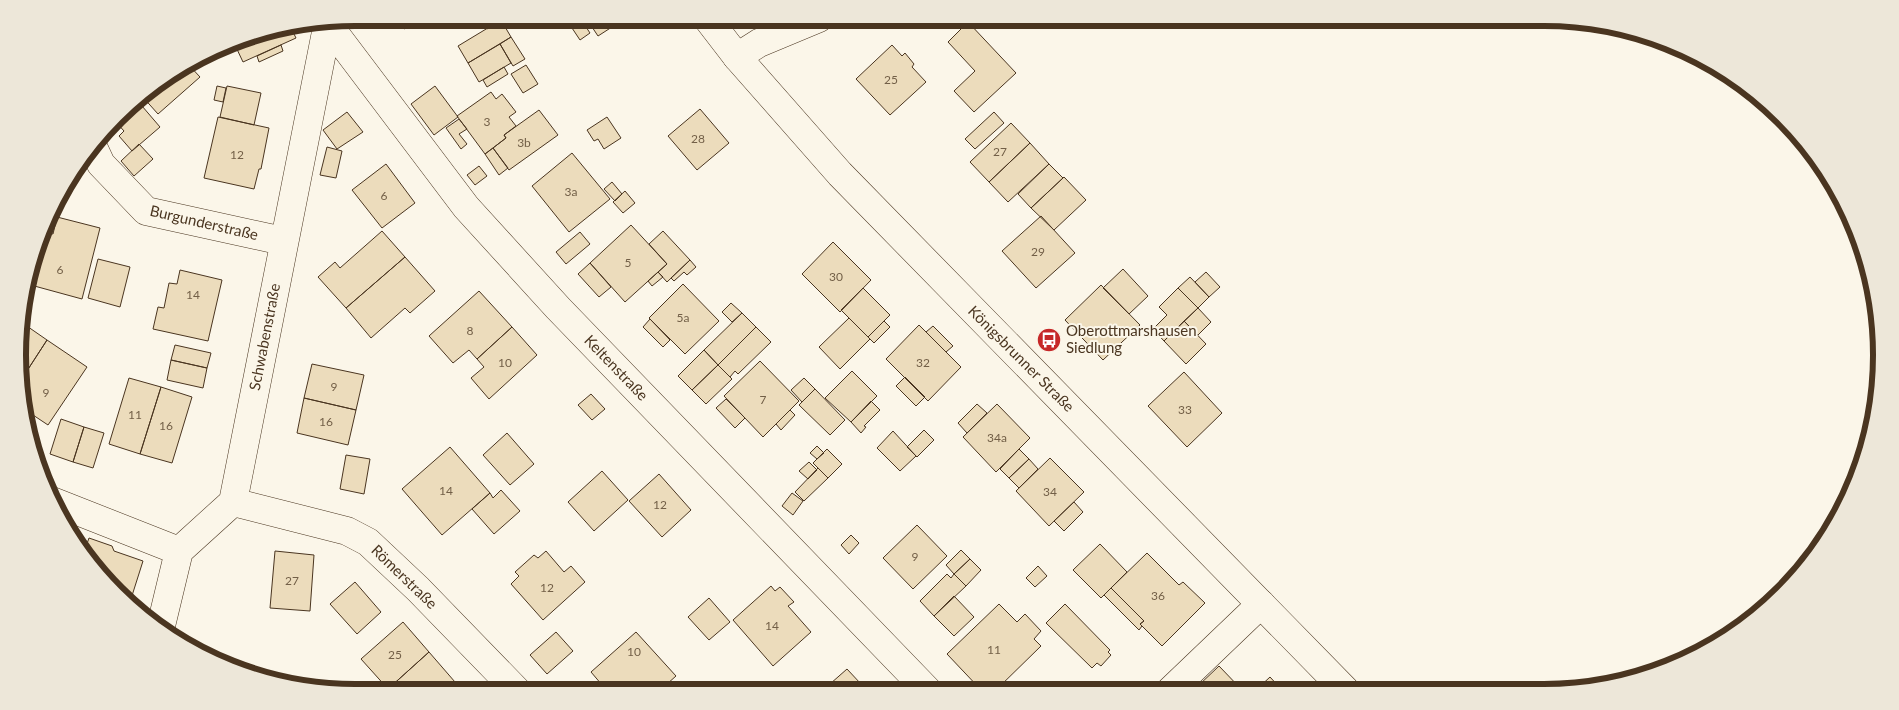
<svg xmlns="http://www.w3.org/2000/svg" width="1899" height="710" font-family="Lato,sans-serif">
	<rect width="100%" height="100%" fill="#fbf6e9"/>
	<path fill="#ecdcbc" stroke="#4a3520" d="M396 18H422L404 29Z
		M482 18H499L501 20 487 29 481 19Z
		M517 18H533L522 25Z
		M586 18H626L598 36Z
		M501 20 511 37 468 63 458 46Z
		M582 21 590 33 580 40 572 28Z
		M968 22 1016 73 974 112 954 91 975 71 948 42Z
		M291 28 296 38 243 62 235 45 230 47 228 44 246 36Z
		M511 37 525 59 513 66 500 44Z
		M500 44 511 63 479 82 468 63Z
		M281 45 283 51 259 62 257 56Z
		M892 45 902 56 905 53 914 64 912 67 926 82 890 115 856 79Z
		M187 63 200 77 158 114 141 95Z
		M526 65 538 84 523 93 511 74Z
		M504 67 508 74 487 87 483 80Z
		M217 86 226 88 223 102 214 100Z
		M227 86 261 93 254 125 220 117Z
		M435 86 458 117 434 135 411 104Z
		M491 92 496 99 502 94 516 112 509 117 516 126 504 135 506 138 485 154 457 116Z
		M136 99 160 127 132 151 119 136 124 131 116 122Z
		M700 109 729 143 697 170 668 136Z
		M539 110 558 135 509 170 493 148 506 138 504 135Z
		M347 112 363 132 337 149 323 130Z
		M994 112 1004 123 975 149 965 139Z
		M218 117 269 128 261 169H259L254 189 204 178Z
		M607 117 621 138 604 149 598 139 594 141 587 130Z
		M459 119 467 129 459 134 467 144 461 149 446 128Z
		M1011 123 1030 143 989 182 970 162Z
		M1030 143 1049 164 1008 202 989 182Z
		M139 144 153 159 134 176 121 161Z
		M327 147 342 151 336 178 320 175Z
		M493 148 508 168 499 175 485 154Z
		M572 153 610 199 569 232 532 186Z
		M386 164 415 203 382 228 352 190Z
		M1049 164 1063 178 1031 208 1018 194Z
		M479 166 487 176 475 185 467 175Z
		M1064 177 1086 200 1054 230 1031 208Z
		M612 182 622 194 615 201 604 189Z
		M625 191 635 203 623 213 613 202Z
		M1041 216 1075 253 1036 288 1002 251Z
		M57 217 100 228 82 299 27 284 34 254 43 256 49 233 53 234Z
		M631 225 667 264 625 302 590 263Z
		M382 231 405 257 346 308 318 277 335 262 340 268Z
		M663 231 690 260 667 282 658 272 667 264 649 244Z
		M580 232 590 244 566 264 556 252Z
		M833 242 871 280 840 312 802 274Z
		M405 257 435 291 410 313 405 308 371 338 346 308Z
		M98 259 130 267 120 307 88 298Z
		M690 260 696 267 687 275 684 272 674 281 671 278Z
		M590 263 611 287 599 297 578 274Z
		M1123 269 1148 296 1129 314 1103 288Z
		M180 270 222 280 208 341 153 329 158 307 164 308 169 283 177 284Z
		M658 272 663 277 652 286 648 281Z
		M1206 272 1220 287 1209 297 1195 282Z
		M1190 277 1209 297 1198 308 1178 288Z
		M683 284 719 321 685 354 649 318Z
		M1101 285 1140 325 1103 360 1065 320Z
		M863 288 890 315 868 337 841 310Z
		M1178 288 1198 308 1164 341 1153 329 1167 315 1159 307Z
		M479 291 512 327 477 359 469 350 453 363 429 336Z
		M731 303 742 313 732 322 722 312Z
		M1198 308 1211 322 1198 335 1184 321Z
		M742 313 756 327 718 365 704 350Z
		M849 318 870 339 840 369 819 347Z
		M650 319 670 340 663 347 643 327Z
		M884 321 890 327 874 343 868 337Z
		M1184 321 1206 344 1186 364 1164 341Z
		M21 322 47 340 23 377Z
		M919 325 961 367 928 401 886 359Z
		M933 326 953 346 946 352 926 332Z
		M512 327 537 355 489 399 471 378 484 367 477 359Z
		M756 327 771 342 738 374 735 371 730 377 718 365Z
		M47 340 87 367 48 425 24 409 23 377Z
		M175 345 211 353 207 368 171 360Z
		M704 350 718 365 692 390 678 376Z
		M171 360 207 368 203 388 167 380Z
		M760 361 799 401 763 437 724 396Z
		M312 364 364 375 356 410 304 398Z
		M718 365 732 379 706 404 692 390Z
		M852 371 877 396 851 422 825 398Z
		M1184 372 1222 413 1187 447 1148 406Z
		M905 377 925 397 916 406 896 386Z
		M129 378 161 387 140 454 109 444Z
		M804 378 815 389 802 402 791 390Z
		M161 387 192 397 172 463 140 454Z
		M815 389 845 420 830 435 799 405Z
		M591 394 605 409 592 420 578 405Z
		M304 398 356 410 348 445 297 433Z
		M726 399 745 418 735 428 716 408Z
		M871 401 880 410 864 426 866 427 861 433 851 422Z
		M977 404 987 413 967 433 958 423Z
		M997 404 1030 438 996 472 963 437Z
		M790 410 795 415 781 430 776 424Z
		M61 419 84 427 73 462 50 454Z
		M84 427 104 433 93 468 73 462Z
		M924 430 934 440 917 457 907 447Z
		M893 431 916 456 900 471 877 448Z
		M507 433 534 464 510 485 483 455Z
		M817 446 824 453 817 459 810 453Z
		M450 447 490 493 442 535 402 489Z
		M827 449 842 464 828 478 813 463Z
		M1019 449 1029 459 1009 478 1000 469Z
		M346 455 370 459 364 494 340 489Z
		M1050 458 1084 492 1049 526 1016 491Z
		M1029 459 1038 469 1019 488 1009 478Z
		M809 462 817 470 808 479 799 471Z
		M818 468 828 478 804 501 795 492Z
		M602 471 628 500 594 531 568 502Z
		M659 474 691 510 662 537 629 501Z
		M501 490 520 511 494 534 472 509 490 493 493 498Z
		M792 493 803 501 793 515 782 506Z
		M1074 502 1083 512 1064 531 1054 521Z
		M917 525 947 556 913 589 883 558Z
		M851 535 859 543 849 554 841 545Z
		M89 538 112 546 114 551 143 561 130 602 84 552Z
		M74 542 86 546 84 552Z
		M1100 544 1127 572 1101 598 1073 570Z
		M961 550 970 559 954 574 946 565Z
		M275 551 314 555 310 611 270 608Z
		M546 551 564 572 571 566 585 582 543 620 511 584 519 576 515 572 534 555 538 558Z
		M1147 553 1179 585 1183 582 1205 603 1162 646 1140 624 1144 621 1111 588Z
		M970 559 981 570 966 586 954 574Z
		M1038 566 1047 576 1035 587 1026 578Z
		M947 574 951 578 954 574 966 586 934 616 920 601Z
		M355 582 381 612 357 634 330 604Z
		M771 586 775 591 780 587 794 602 788 606 811 632 773 666 733 620Z
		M1111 588 1144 621 1140 624 1142 626 1139 630 1104 595Z
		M954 596 974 617 954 636 934 616Z
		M709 598 730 622 709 640 688 617Z
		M999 604 1017 622 1025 614 1041 631 1034 639 1041 646 995 691H982L947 654Z
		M1065 604 1110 650 1108 652 1111 655 1101 666 1097 663 1092 668 1046 623Z
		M403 622 429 652 388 689 361 659Z
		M556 632 573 651 547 674 530 655Z
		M636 632 676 676 658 692H608L591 672Z
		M429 652 455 682 444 692H391L388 689Z
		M219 659 253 666 251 675 218 662Z
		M1219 666 1242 690H1203L1198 686Z
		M847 669 861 684 853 691H822Z
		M1270 677 1282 690H1256Z
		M863 682 866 686 869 683 876 691H853Z"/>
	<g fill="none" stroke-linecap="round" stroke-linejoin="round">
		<g stroke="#4a3520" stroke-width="29">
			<path id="minor" d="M327 23 466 207 558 308 928 691
				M737 57 759 43 819 18
				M94 149 101 164 146 211 283 241
				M52 501 179 551
				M233 502 347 531 368 542 418 589 518 692
				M160 630 179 551 233 502 328 22
				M1170 691 1261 604"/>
		</g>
		<g stroke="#4a3520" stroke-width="29">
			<path id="tertiary" d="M707 18 737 57 840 174 1345 690"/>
		</g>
		<use href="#minor" stroke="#fbf6e9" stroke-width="28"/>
		<use href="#tertiary" stroke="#fbf6e9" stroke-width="28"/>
	</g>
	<defs>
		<g id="bus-disc" transform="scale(1.25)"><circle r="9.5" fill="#c62828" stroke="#fbf6e9"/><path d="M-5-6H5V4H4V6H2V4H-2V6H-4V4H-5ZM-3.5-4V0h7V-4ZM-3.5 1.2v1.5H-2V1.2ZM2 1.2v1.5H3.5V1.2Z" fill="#fff"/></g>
	</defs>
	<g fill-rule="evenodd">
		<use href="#bus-disc" x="1049" y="340"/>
	</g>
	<g text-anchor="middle" stroke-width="4" stroke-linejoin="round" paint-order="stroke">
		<g font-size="12" fill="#725f47">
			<text x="891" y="84">25</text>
			<text x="487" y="126">3</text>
			<text x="698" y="143">28</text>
			<text x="524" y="147">3b</text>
			<text x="1000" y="156">27</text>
			<text x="237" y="159">12</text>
			<text x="571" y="196">3a</text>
			<text x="384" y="200">6</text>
			<text x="1038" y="256">29</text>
			<text x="628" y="267">5</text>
			<text x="60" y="274">6</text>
			<text x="836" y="281">30</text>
			<text x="193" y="299">14</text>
			<text x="683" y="322">5a</text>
			<text x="470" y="335">8</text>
			<text x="505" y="367">10</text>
			<text x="923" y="367">32</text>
			<text x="334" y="391">9</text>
			<text x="46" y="397">9</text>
			<text x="763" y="404">7</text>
			<text x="1185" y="414">33</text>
			<text x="135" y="419">11</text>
			<text x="326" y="426">16</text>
			<text x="166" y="430">16</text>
			<text x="997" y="442">34a</text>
			<text x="446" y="495">14</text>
			<text x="1050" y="496">34</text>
			<text x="660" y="509">12</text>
			<text x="915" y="561">9</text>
			<text x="292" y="585">27</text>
			<text x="547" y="592">12</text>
			<text x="1158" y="600">36</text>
			<text x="772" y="630">14</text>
			<text x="994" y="654">11</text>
			<text x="634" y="656">10</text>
			<text x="395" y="659">25</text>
		</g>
		<g font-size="15" fill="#4a3520" stroke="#fbf6e9">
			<text transform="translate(204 223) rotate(13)" y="5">Burgunderstraße</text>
			<text transform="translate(265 337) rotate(-79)" y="5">Schwabenstraße</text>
			<text transform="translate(1021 359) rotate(45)" y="5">Königsbrunner Straße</text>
			<text transform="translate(616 368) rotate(46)" y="5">Keltenstraße</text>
			<text transform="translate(404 577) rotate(44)" y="5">Römerstraße</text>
		</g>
		<g font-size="15" fill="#4a3520" stroke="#fbf6e9" text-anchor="start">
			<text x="1066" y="336">Oberottmarshausen<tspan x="1066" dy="17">Siedlung</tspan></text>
		</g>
	</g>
	<path d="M0 0H1899V710H0ZM355 26H1544A329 329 0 0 1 1873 355V355A329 329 0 0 1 1544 684H355A329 329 0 0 1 26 355V355A329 329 0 0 1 355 26Z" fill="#ede7d9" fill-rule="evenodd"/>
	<path fill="none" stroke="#4a3520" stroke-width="6" d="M355 26H1544A329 329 0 0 1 1873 355V355A329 329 0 0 1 1544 684H355A329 329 0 0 1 26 355V355A329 329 0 0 1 355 26Z"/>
</svg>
